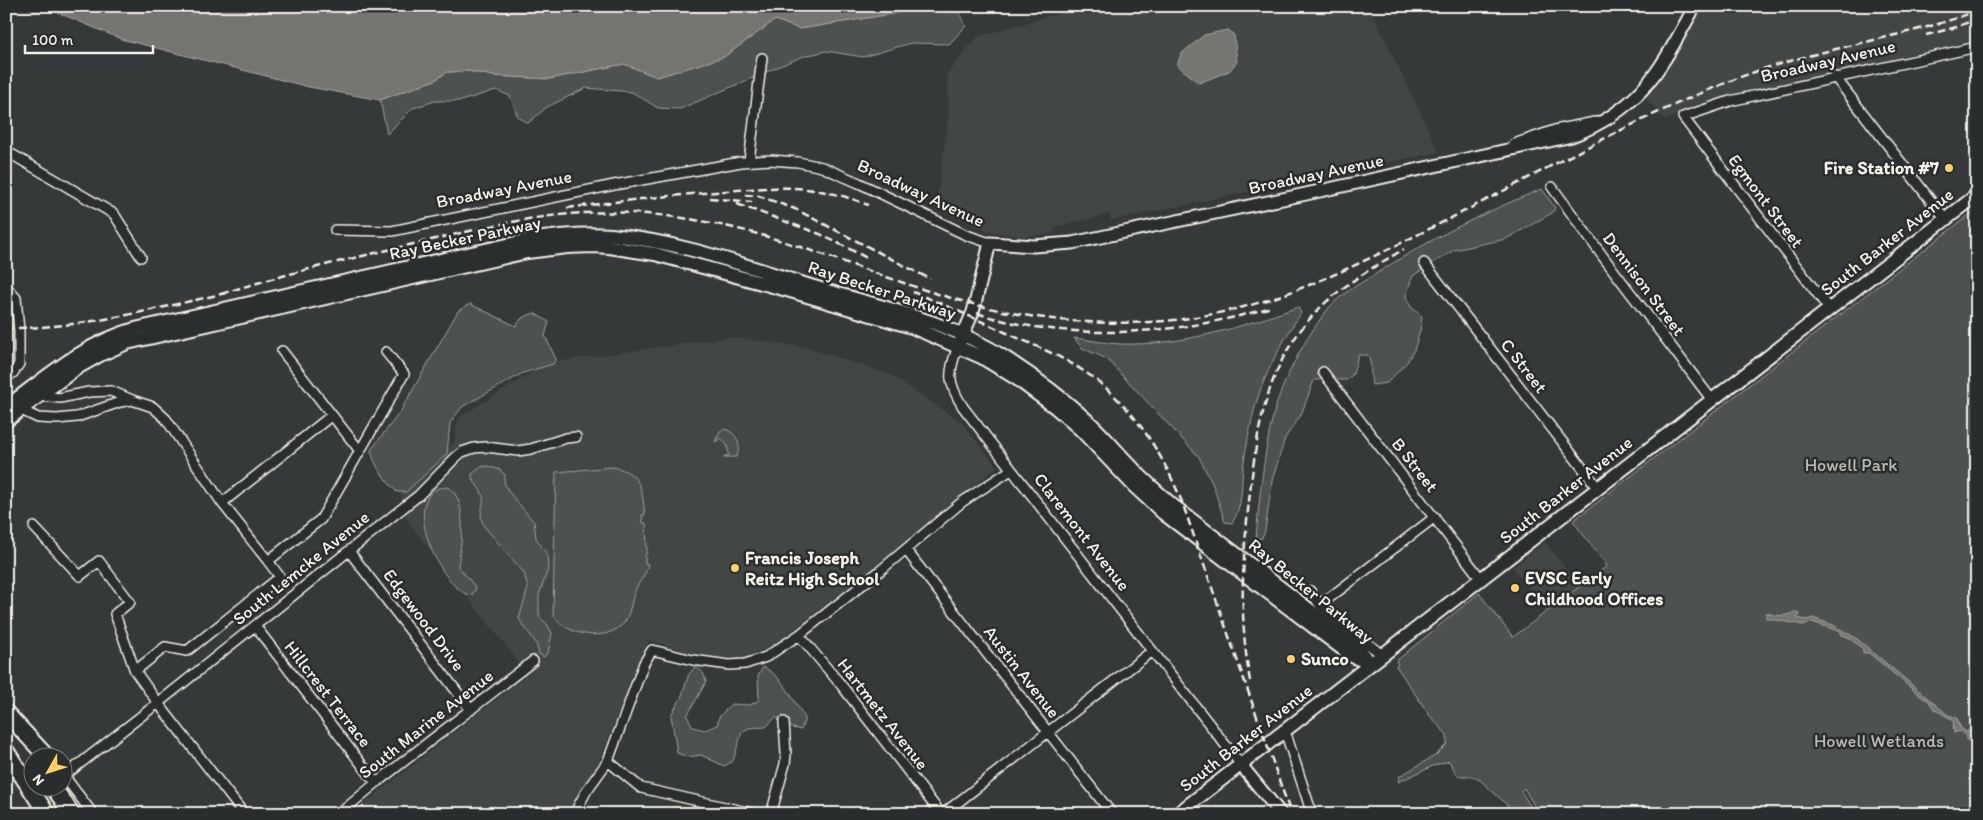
<svg xmlns="http://www.w3.org/2000/svg" width="1983" height="820" font-family="Itim,sans-serif">
	<rect width="100%" height="100%" fill="#363939"/>
	<filter id="ink" filterUnits="userSpaceOnUse"><feTurbulence type="fractalNoise" baseFrequency=".02" numOctaves="2"/><feDisplacementMap in="SourceGraphic" scale="10" xChannelSelector="R" yChannelSelector="G"/><feConvolveMatrix kernelMatrix="1 2 1 2 8 2 1 2 1" color-interpolation-filters="sRGB"/></filter>
	<g filter="url(#ink)">
		<path fill="#434645" d="M1084 6H1369L1439 152 1111 220 1109 214 1054 227 1055 233 1022 237 990 231 936 209 949 112 947 74 977 37Z
			M1702 6H1977V41L1727 98 1665 120 1644 96 1673 58Z
			M731 337 808 348 889 374 961 422 997 467 897 550 773 646 739 659 691 653 648 640 599 761 566 814H351L528 674 406 519 400 492 454 443 458 418 547 363Z
			M1545 542 1580 587 1547 611 1513 568Z"/>
		<path fill="#4e514f" stroke="#a1a19c" d="M940 6H955L966 26 949 44 911 43 863 57 826 51 801 57 680 109 658 108 632 92 586 88 547 107 528 123 518 117 510 96 496 90 461 101H435L413 108 387 134 380 100 435 80 447 72 468 71 493 76 549 79 624 64 657 77 724 57 775 20 800 29Z
			M1542 189 1555 208 1552 213 1506 239 1454 250 1414 275 1411 280 1406 297 1411 307 1422 316 1420 331 1414 350 1407 362 1387 383 1372 385C1370 376 1372 363 1368 355H1358L1353 374 1347 380H1314L1301 415 1285 438 1272 481 1265 531 1262 538 1256 539C1259 498 1264 452 1274 412 1284 377 1306 337 1328 309 1339 295 1359 284 1374 275 1426 241 1484 212 1542 189Z
			M1977 209V814H1539L1524 788 1521 791 1535 814H1517L1480 780 1471 776H1458L1449 761 1433 766 1398 782 1400 776 1436 755 1447 744V735L1430 716 1396 666 1398 664 1396 661 1479 593 1513 637 1607 566 1573 521Z
			M470 304 516 326 522 318 534 313 549 322 545 336 556 359 553 364 523 373 462 407 450 423 447 454 406 492H397C386 481 374 466 371 450L400 412 458 311Z
			M1298 307 1301 313C1282 342 1264 374 1255 407 1250 426 1246 448 1243 468 1241 487 1243 507 1232 523L1225 522 1213 485 1199 457 1107 359 1082 348 1074 338C1089 340 1105 343 1120 344 1181 346 1241 327 1298 307Z
			M725 429C737 433 743 446 736 457H723L729 455 727 445 721 438 715 442 720 431Z
			M488 466 500 470 505 475 504 482 508 491 534 522 536 538 547 554 548 569 539 595V613L540 618 547 624 552 633 548 652 544 657 539 654 536 643 519 619 528 588 524 573 484 526C474 505 495 505 472 479V474L481 467Z
			M613 467C642 473 642 490 645 515H642L643 523H646L647 553 645 554V563L648 564C647 571 642 579 639 583 631 594 632 612 624 623 606 643 565 636 553 614L556 472Z
			M448 487C469 500 461 545 458 566L476 588 472 595C445 595 401 505 437 489 439 487 445 488 448 487Z
			M695 667C703 670 704 674 706 682L687 716 693 727 705 730 717 725 719 717 731 704 750 705 759 700 758 676 763 667C783 676 793 700 805 718L801 730 792 728 783 718H775L766 727 749 728 742 732 733 761 724 766 701 755 688 757 677 753 671 715 681 698 689 674Z"/>
		<path fill="#757572" stroke="#a8a7a1" d="M25 6H940L800 29 775 20 724 57 657 77 624 64 549 79 493 76 468 71 447 72 435 80 380 100 309 87 121 39 47 8 35 12Z
			M1228 30 1234 35 1237 62 1229 71 1199 83 1177 65 1181 54 1204 35Z
			M1794 612H1798L1800 615 1797 618 1806 620 1813 618 1833 625 1856 638 1948 715 1957 718 1960 727 1966 732 1971 729 1968 733 1977 742V746L1973 742 1967 740 1966 735 1960 731 1954 733 1953 720 1934 709 1927 699H1924L1869 653H1863V649L1848 637 1842 635V633C1832 628 1823 626 1812 622L1803 625 1766 618V613H1768C1775 616 1787 617 1794 612Z"/>
		<g fill="none" stroke-linecap="round" stroke-linejoin="round">
			<g stroke="#f4f1e8" stroke-width="12">
				<path id="minor" d="M1835 77 1945 219
					M1514 144 1555 130 1595 122
					M6 151 114 214 141 257
					M749 161 762 58
					M1552 187 1604 258 1712 400
					M335 230 392 231 614 185 741 162 770 160 798 162 822 167 859 183 966 235 990 243
					M1424 263 1598 488
					M6 287 16 298 19 331V364L13 373 6 377
					M1829 309 1683 117 1730 101 1977 47
					M958 346C948 373 947 382 963 407L1241 765
					M282 351 360 451
					M1323 372 1481 579
					M41 396 60 398 89 392 111 391 132 400
					M21 410 38 418 57 419 77 417 120 402 132 400 153 407 166 419 222 503 268 561
					M222 503 332 415
					M34 527 80 576 99 561 130 602 115 614 135 671
					M906 550 1112 814
					M349 551 471 710
					M1310 591 1320 605 1382 655
					M1320 605 1435 517
					M255 626 376 783
					M799 635 842 686 941 814
					M1285 731 1312 814
					M608 761 641 788 756 814
					M93 814 64 776 158 703 419 495 456 457 462 452 474 448 486 447 518 451 531 449 566 438 576 437
					M244 814 158 703 135 671 165 647 187 651 280 577 268 561 321 519 404 374 386 352
					M339 814 376 783 533 661
					M574 814 587 790 608 761 644 663 652 650 693 660 729 665 745 664 766 657 799 635 881 570 962 502 1011 470
					M771 814 785 764 786 754 784 722
					M943 814 1152 651"/>
			</g>
			<g stroke="#f4f1e8" stroke-width="15">
				<path id="tertiary" d="M960 342 973 312 990 243 1034 246 1072 243 1306 194 1572 136C1643 108 1660 69 1695 6
					M1241 765 1281 814"/>
			</g>
			<g stroke="#f4f1e8" stroke-width="16">
				<path id="secondary" d="M6 407C47 376 85 343 135 329L525 241C553 236 583 233 611 235 685 242 757 270 827 291 889 309 953 323 1007 359 1036 378 1063 398 1088 421 1103 434 1116 451 1130 465 1142 479 1157 491 1171 504L1358 647 1371 664
					M6 421 77 368 100 355 127 343 527 252 567 247 593 246 609 247 655 254 787 290 912 327 981 357 1017 379 1056 408 1081 430 1135 487 1163 513 1352 656 1371 664
					M1177 814 1977 195"/>
			</g>
			<g stroke="#f4f1e8" stroke-width="19">
				<path id="trunk" d="M6 713 48 758
					M6 751 47 814
					M62 775 64 776
					M54 788 72 814"/>
			</g>
			<use href="#minor" stroke="#2a2d2e" stroke-width="9"/>
			<use href="#tertiary" stroke="#2a2d2e" stroke-width="11"/>
			<use href="#secondary" stroke="#2a2d2e" stroke-width="12"/>
			<use href="#trunk" stroke="#2a2d2e" stroke-width="15"/>
			<path stroke="#f4f1e8" stroke-width="2.5" stroke-dasharray="8 4" stroke-linecap="butt" d="M1926 35 1953 28 1977 19
				M745 195 759 196 795 209 930 279
				M710 198 752 202
				M737 204 820 234 867 258
				M567 208C612 202 657 197 703 193 766 188 807 180 868 205
				M913 292C945 305 976 319 1007 333 1033 345 1059 355 1082 370 1130 401 1161 450 1182 502L1291 814
				M221 294C283 274 346 260 409 245 451 236 493 224 536 218 594 209 653 211 711 223 805 241 892 285 985 307 1039 320 1095 325 1150 322 1253 316 1331 278 1421 233 1523 183 1622 124 1728 82 1774 63 1823 52 1870 41 1907 32 1942 25 1977 10
				M977 313C1066 343 1183 335 1271 307
				M6 328C81 329 154 309 226 293
				M1250 681C1239 617 1242 566 1249 501 1256 439 1263 378 1303 327 1330 292 1367 271 1404 249"/>
		</g>
	</g>
	<g fill="#ffd166" stroke="#2a2d2e" stroke-width="2">
		<circle cx="1949" cy="168" r="5"/>
		<circle cx="735" cy="568" r="5"/>
		<circle cx="1515" cy="588" r="5"/>
		<circle cx="1291" cy="659" r="5"/>
	</g>
	<g text-anchor="middle" stroke-width="5" stroke-linejoin="round" paint-order="stroke">
		<g font-size="18" fill="#f4f1e8" stroke="#2a2d2e">
			<text transform="translate(1828 61) rotate(-13)" y="6">Broadway Avenue</text>
			<text transform="translate(1316 174) rotate(-12)" y="6">Broadway Avenue</text>
			<text transform="translate(504 189) rotate(-11)" y="6">Broadway Avenue</text>
			<text transform="translate(921 193) rotate(25)" y="6">Broadway Avenue</text>
			<text transform="translate(1766 201) rotate(53)" y="6">Egmont Street</text>
			<text transform="translate(465 238) rotate(-12)" y="6">Ray Becker Parkway</text>
			<text transform="translate(1887 242) rotate(-38)" y="6">South Barker Avenue</text>
			<text transform="translate(1644 284) rotate(53)" y="6">Dennison Street</text>
			<text transform="translate(882 290) rotate(18)" y="6">Ray Becker Parkway</text>
			<text transform="translate(1524 366) rotate(52)" y="6">C Street</text>
			<text transform="translate(1415 465) rotate(52)" y="6">B Street</text>
			<text transform="translate(1566 490) rotate(-38)" y="6">South Barker Avenue</text>
			<text transform="translate(1082 532) rotate(52)" y="6">Claremont Avenue</text>
			<text transform="translate(301 568) rotate(-39)" y="6">South Lemcke Avenue</text>
			<text transform="translate(1311 591) rotate(39)" y="6">Ray Becker Parkway</text>
			<text transform="translate(424 620) rotate(53)" y="6">Edgewood Drive</text>
			<text transform="translate(1022 672) rotate(52)" y="6">Austin Avenue</text>
			<text transform="translate(328 694) rotate(52)" y="6">Hillcrest Terrace</text>
			<text transform="translate(883 714) rotate(52)" y="6">Hartmetz Avenue</text>
			<text transform="translate(426 724) rotate(-38)" y="6">South Marine Avenue</text>
			<text transform="translate(1246 738) rotate(-38)" y="6">South Barker Avenue</text>
		</g>
		<g font-size="18" font-weight="bold" fill="#f4f1e8" stroke="#2a2d2e" text-anchor="start">
			<text x="1939" y="174" text-anchor="end">Fire Station #7</text>
			<text x="745" y="564">Francis Joseph<tspan x="745" dy="21">Reitz High School</tspan></text>
			<text x="1525" y="584">EVSC Early<tspan x="1525" dy="21">Childhood Offices</tspan></text>
			<text x="1301" y="665">Sunco</text>
		</g>
		<g font-size="18" fill="#bab9b2" stroke="#2a2d2e">
			<text x="1851" y="471">Howell Park</text>
			<text x="1879" y="747">Howell Wetlands</text>
		</g>
	</g>
	<rect width="1983" height="820" fill="none" stroke="#2a2d2e" stroke-width="25"/>
	<rect x="12" y="12" width="1958" height="795" fill="none" stroke="#f4f1e8" stroke-width="2" filter="url(#ink)"/>
	<g transform="translate(48 772) rotate(231)"><circle r="24" fill="#2a2d2e" stroke="#7b7b78"/>
	<path d="M0-4L9 19L0 12L-9 19Z" fill="#ffd166"/>
	<text y="-8" font-size="14" font-weight="bold" text-anchor="middle" fill="#f4f1e8">N</text>
	</g>
	<path d="M25 45v8h128v-8" fill="none" stroke="#f4f1e8" stroke-width="2.5"/>
	<text x="32" y="45" font-size="15" fill="#f4f1e8" stroke="#2a2d2e" stroke-width="4" paint-order="stroke">100 m</text>
</svg>
